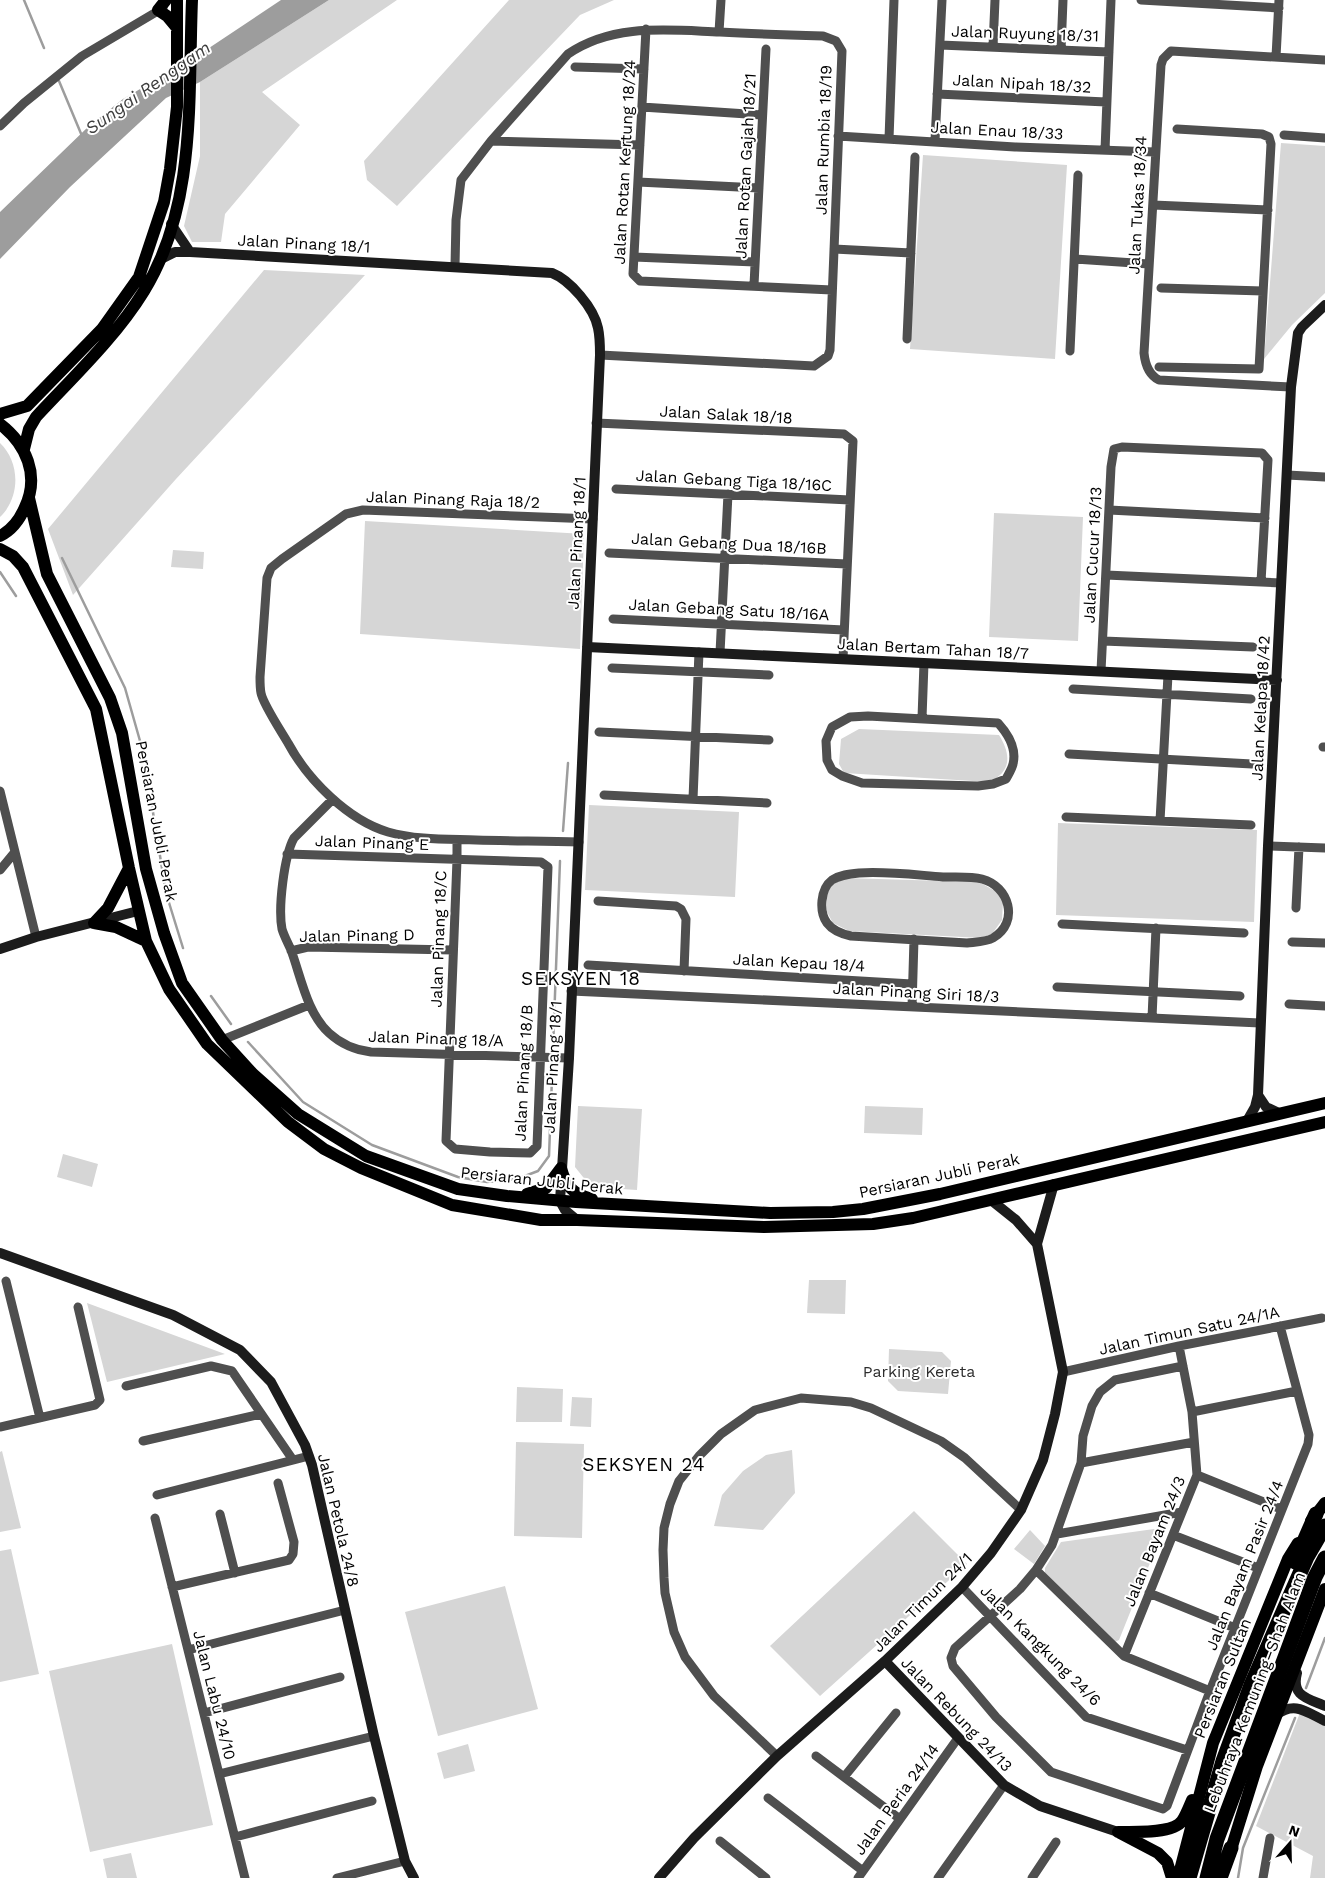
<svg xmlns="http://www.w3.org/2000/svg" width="1325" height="1878" font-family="'Work Sans',sans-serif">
	<rect width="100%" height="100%" fill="#fff"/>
	<path fill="#d6d6d6" d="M329 0H397L262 92 300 125 225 214 221 242H192L184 226 200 156V82Z
		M509 0H614L580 15 397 206 367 180 364 161Z
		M1281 143 1325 146V293L1292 325 1264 359Z
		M923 155 1067 165 1055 359 910 349Z
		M264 270 365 275 176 479 73 595 48 529Z
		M0 443C20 462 21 497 0 517Z
		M994 513 1083 517 1078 641 989 637Z
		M365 521 584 534 580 649 360 634Z
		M173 550 204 552 203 569 171 567Z
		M859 729 999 735C1011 754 1012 772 989 782L844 773 839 764 841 739Z
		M589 805 739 812 735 897 585 890Z
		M1058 823 1257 830 1254 922 1056 915Z
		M845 878 979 882 997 892 1003 902 1002 920 992 934 981 938 849 931 833 923 827 912V891L834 884Z
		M578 1106 642 1109 637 1190 591 1187 575 1167Z
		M865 1106 923 1108 922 1135 864 1133Z
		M63 1154 98 1164 92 1187 57 1177Z
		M809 1280H846L845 1314 807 1313Z
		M87 1303 225 1354 107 1382Z
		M889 1349 942 1352 951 1361 948 1394 898 1391 888 1381Z
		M517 1387 563 1389 562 1422H516Z
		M572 1397 592 1398 591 1427 570 1426Z
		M516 1442 584 1444 582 1538 514 1536Z
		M792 1450 795 1493 763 1530 714 1526 722 1495 743 1471 766 1455Z
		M2 1451 21 1528 0 1532V1452Z
		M914 1511 967 1564 820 1696 770 1646Z
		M1154 1529 1158 1530 1162 1533 1119 1640 1115 1642 1045 1573V1568L1061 1542Z
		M1030 1530 1045 1546 1034 1564 1014 1549Z
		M11 1549 39 1674 0 1682V1551Z
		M505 1586 538 1709 438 1736 405 1612Z
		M172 1644 213 1825 90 1852 49 1671Z
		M1303 1705 1325 1716V1878H1310L1313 1856 1256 1826Z
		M468 1744 475 1771 444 1779 437 1753Z
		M131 1853 137 1878H107L103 1859Z"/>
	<path fill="#9d9d9d" d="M281 0H329L200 82 166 98 70 187 0 259V212L89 126 123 99 200 54Z"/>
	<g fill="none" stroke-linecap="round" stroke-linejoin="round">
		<path stroke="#9d9d9d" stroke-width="2.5" d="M24 0 44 48
			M59 81 82 136
			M62 558 125 688 144 755
			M0 572 16 596
			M151 800 166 893 183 948
			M563 831 568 763
			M211 996 231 1024
			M248 1042 303 1102 372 1145 458 1177 487 1182 517 1179 538 1171 549 1156 552 1078
			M553 1048 560 861
			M1306 1688 1325 1638
			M1238 1878 1243 1848 1295 1718"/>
		<path stroke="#4f4f4f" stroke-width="9" d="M1141 0 1279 8
			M646 29 633 274 640 281 832 290
			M719 32 721 0
			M940 45 1109 52
			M993 47 995 0
			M1061 50 1063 0
			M1276 57 1279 0
			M575 67 644 69
			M937 94 1106 102
			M642 107 762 115
			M0 126 24 103 82 56 163 8
			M1284 135 1325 138
			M838 136 1015 147 1155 152
			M889 139 894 0
			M491 141 640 145
			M935 141 942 0
			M1105 150 1111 0
			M638 182 759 188
			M1153 205 1268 210
			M834 249 911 253
			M634 257 755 262
			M1075 259 1149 264
			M455 266 456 220 461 180 491 141 568 54C613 23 668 30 720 32 754 34 788 35 823 36L836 41 842 51 830 350 828 356 814 366 600 355
			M754 285 766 49
			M1161 288 1263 291
			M907 339 915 157
			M1070 351 1078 175
			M1159 367 1259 369 1271 144 1269 137 1262 134 1177 129
			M1291 387 1159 380C1149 375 1145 363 1144 353L1161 65 1163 59 1171 51 1325 60
			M596 423 844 434 853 441 843 659
			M1287 475 1325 477
			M616 489 850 500
			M1109 510 1265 518
			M609 553 847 564
			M1106 575 1281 583
			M613 619 844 630
			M1103 641 1253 647
			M720 653 728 494
			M612 668 769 675
			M1101 671 1111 467 1114 449 1122 447 1262 453 1268 460 1261 582
			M1073 689 1251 699
			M868 716 998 723C1008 734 1017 748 1013 764 1012 769 1008 775 1006 779L993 784 978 786 862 783 842 776 832 770 827 760 826 741 832 727 850 717Z
			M922 718 924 663
			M599 732 769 740
			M1323 747H1325
			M1069 754 1252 764
			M0 791 36 937
			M604 795 767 803
			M333 799 294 838C284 856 278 908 282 929 284 936 288 943 291 950 301 977 307 1013 329 1033 342 1045 355 1050 371 1052L569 1058
			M693 799 699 652
			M1066 817 1251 825
			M1160 821 1168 675
			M579 842C544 841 510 841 476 840 447 839 416 840 388 832 348 820 308 780 288 743 281 731 263 704 261 693 260 688 260 682 260 677L267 578 271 568 282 559 346 514 363 510 593 519
			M1268 846 1325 848
			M287 854 541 862 548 867 537 1146 530 1153 490 1152 455 1149 446 1141 457 860V840
			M0 870 15 852
			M859 873C886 871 916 875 943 877 955 877 971 876 982 879 1009 886 1020 922 993 938 986 942 975 942 967 943L851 936C842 934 833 931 827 923 819 912 820 889 832 880 840 875 849 874 859 873Z
			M598 901 676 906 681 909 686 919 684 971
			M1296 908 1299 847
			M1062 924 1244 933
			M1292 942 1325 943
			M291 951 308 947 453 950
			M588 965 912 984
			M1057 987 1240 996
			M571 991 1260 1023
			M1289 1004 1325 1006
			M912 1007 914 939
			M1152 1018 1156 928
			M222 1040 309 1005
			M6 1281 40 1418
			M1183 1366 1115 1380 1100 1392 1092 1406 1083 1436 1081 1463 1052 1545 1036 1570 1020 1589 955 1648 951 1658 953 1666 996 1717 1051 1772 1163 1809 1167 1806 1210 1691 1308 1444 1309 1435 1280 1326
			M1063 1372 1179 1346 1322 1318
			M126 1386 211 1366 232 1371 293 1460
			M1192 1412 1297 1391
			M0 1427 95 1405 100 1400 78 1307
			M143 1441 261 1414
			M1081 1463 1194 1442
			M1197 1475 1281 1509
			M157 1495 309 1456
			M220 1514 235 1573
			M155 1518 245 1878
			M1057 1534 1182 1512
			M1173 1535 1258 1568
			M1036 1570 1124 1656 1210 1691
			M172 1587 289 1560 293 1554 294 1542 278 1483
			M962 1587 1086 1717 1187 1750
			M1149 1593 1235 1628
			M188 1650 345 1610
			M1124 1656 1197 1475 1192 1412 1179 1346
			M204 1713 340 1677
			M777 1756 714 1696 685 1657 674 1632 665 1593 664 1578 663 1550 664 1528 670 1504 679 1481 699 1456 721 1434 755 1410 801 1398 851 1402 871 1408 941 1441 965 1458 1021 1510
			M816 1756 900 1819
			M219 1774 374 1736
			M844 1777 896 1713
			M768 1798 863 1871
			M235 1837 372 1801
			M720 1841 766 1878
			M337 1878 405 1861
			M858 1878 958 1738
			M938 1878 1004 1785
			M1032 1878 1056 1842
			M1263 1878 1270 1838"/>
		<path stroke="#1c1c1c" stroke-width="10" d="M171 224 190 252
			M161 259 175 252H190L552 273C570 280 594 308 598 328 600 337 600 347 600 355L569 1058 560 1201 565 1210 577 1220
			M587 647 1277 680
			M0 949 36 937 138 911
			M1258 1095 1266 1107 1281 1114
			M1247 1121 1255 1107 1258 1095 1268 846 1291 387 1298 333 1302 327 1325 305
			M991 1200 1016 1220 1037 1244
			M0 1253 173 1315 240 1350 271 1382 305 1445 312 1465 374 1736 405 1861 414 1878
			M885 1661 1004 1785 1040 1806 1118 1832
			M1297 1673C1291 1696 1307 1698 1325 1706
			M1276 1715C1295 1701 1306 1712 1325 1721
			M659 1878 694 1838 777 1756 885 1661 962 1587 991 1553 1021 1510 1043 1460 1055 1414 1063 1372 1037 1244 1054 1184"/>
		<path stroke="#000" stroke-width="12" d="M166 0 158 10 167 16 177 28
			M0 414 27 406 102 329 139 277 164 202 170 169 177 107V0
			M0 424C26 444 40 475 25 507 20 519 12 530 0 536
			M24 449 29 429 36 417C73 377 115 338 144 291 197 205 188 97 192 0
			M29 498 47 574 110 698 122 733 146 869 164 933 182 983 222 1040 253 1074 298 1114 366 1156 458 1189 507 1196 576 1202 770 1213 833 1212 863 1209 940 1194 1325 1103
			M0 549 13 556 23 567 96 709 129 868 146 941 169 989 207 1044 288 1122 324 1149 361 1168 452 1205 541 1220H577L764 1227 873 1224 913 1218 1325 1122
			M94 923 108 908 129 868
			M94 923 116 927 146 941
			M561 1168C566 1187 573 1194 592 1199
			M527 1194 546 1188 561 1168
			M1311 1521 1325 1503
			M1118 1832C1133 1832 1173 1834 1182 1821 1186 1815 1189 1807 1192 1800
			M1120 1833 1158 1853 1167 1862 1172 1878
			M1229 1856 1257 1766 1325 1589
			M1178 1878 1213 1743 1288 1559 1298 1543"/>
		<path stroke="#000" stroke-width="15" d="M1295 1562 1316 1514
			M1189 1878 1223 1761 1251 1685 1307 1557 1325 1526
			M1207 1878 1217 1839 1315 1577 1325 1558
			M1220 1878 1231 1848"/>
	</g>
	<g text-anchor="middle" stroke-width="4" stroke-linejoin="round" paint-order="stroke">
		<g font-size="16" fill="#000" stroke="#fff">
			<text transform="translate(1025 33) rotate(2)" y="6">Jalan Ruyung 18/31</text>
			<text transform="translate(1022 83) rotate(3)" y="6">Jalan Nipah 18/32</text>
			<text transform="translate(997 130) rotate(3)" y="6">Jalan Enau 18/33</text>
			<text transform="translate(823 140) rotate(-88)" y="6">Jalan Rumbia 18/19</text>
			<text transform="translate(624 162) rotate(-87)" y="6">Jalan Rotan Kertung 18/24</text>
			<text transform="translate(745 166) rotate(-87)" y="6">Jalan Rotan Gajah 18/21</text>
			<text transform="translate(1137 205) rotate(-87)" y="6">Jalan Tukas 18/34</text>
			<text transform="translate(304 243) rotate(3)" y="6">Jalan Pinang 18/1</text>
			<text transform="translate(726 414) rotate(3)" y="6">Jalan Salak 18/18</text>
			<text transform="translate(734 480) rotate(3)" y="6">Jalan Gebang Tiga 18/16C</text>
			<text transform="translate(453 499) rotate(2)" y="6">Jalan Pinang Raja 18/2</text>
			<text transform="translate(576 543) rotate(-87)" y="6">Jalan Pinang 18/1</text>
			<text transform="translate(729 543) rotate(3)" y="6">Jalan Gebang Dua 18/16B</text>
			<text transform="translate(1092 555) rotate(-87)" y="6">Jalan Cucur 18/13</text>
			<text transform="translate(729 609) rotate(3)" y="6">Jalan Gebang Satu 18/16A</text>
			<text transform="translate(933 648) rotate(3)" y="6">Jalan Bertam Tahan 18/7</text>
			<text transform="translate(1260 708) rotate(-87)" y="6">Jalan Kelapa 18/42</text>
			<text transform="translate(157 821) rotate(79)" y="6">Persiaran Jubli Perak</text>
			<text transform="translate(372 842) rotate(2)" y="6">Jalan Pinang E</text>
			<text transform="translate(357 935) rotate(-1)" y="6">Jalan Pinang D</text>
			<text transform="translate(438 939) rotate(-88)" y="6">Jalan Pinang 18/C</text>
			<text transform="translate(799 962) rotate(3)" y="6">Jalan Kepau 18/4</text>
			<text transform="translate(916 992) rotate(3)" y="6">Jalan Pinang Siri 18/3</text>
			<text transform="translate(436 1038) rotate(2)" y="6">Jalan Pinang 18/A</text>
			<text transform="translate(552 1067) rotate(-87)" y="6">Jalan Pinang 18/1</text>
			<text transform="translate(523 1073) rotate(-87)" y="6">Jalan Pinang 18/B</text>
			<text transform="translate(939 1175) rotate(-12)" y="6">Persiaran Jubli Perak</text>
			<text transform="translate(542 1180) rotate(6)" y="6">Persiaran Jubli Perak</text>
			<text transform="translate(1189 1330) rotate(-12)" y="6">Jalan Timun Satu 24/1A</text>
			<text transform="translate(339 1520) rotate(77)" y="6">Jalan Petola 24/8</text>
			<text transform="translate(1154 1541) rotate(-68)" y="6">Jalan Bayam 24/3</text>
			<text transform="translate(1244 1565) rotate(-68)" y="6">Jalan Bayam Pasir 24/4</text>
			<text transform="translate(922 1602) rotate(-45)" y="6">Jalan Timun 24/1</text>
			<text transform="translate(1041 1645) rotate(45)" y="6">Jalan Kangkung 24/6</text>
			<text transform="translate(1222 1678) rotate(-68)" y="6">Persiaran Sultan</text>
			<text transform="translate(1254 1692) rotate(-69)" y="6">Lebuhraya Kemuning–Shah Alam</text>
			<text transform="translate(215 1695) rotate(76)" y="6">Jalan Labu 24/10</text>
			<text transform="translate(957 1714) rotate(46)" y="6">Jalan Rebung 24/13</text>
			<text transform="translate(896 1799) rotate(-54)" y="6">Jalan Peria 24/14</text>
		</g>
		<g font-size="16" fill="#2d2d2d" stroke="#fff">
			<text x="919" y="1377">Parking Kereta</text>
		</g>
		<g font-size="18" font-style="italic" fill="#3e3e3e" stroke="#fff">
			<text transform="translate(148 88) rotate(-35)" y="6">Sungai Renggam</text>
		</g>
		<g font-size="19" letter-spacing="1" fill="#000" stroke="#fff">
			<text x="581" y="985">SEKSYEN 18</text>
			<text x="644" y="1471">SEKSYEN 24</text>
		</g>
	</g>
	<g transform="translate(1290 1843) rotate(20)" stroke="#ffffff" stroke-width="4" paint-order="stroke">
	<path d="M0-4L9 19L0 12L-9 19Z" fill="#000000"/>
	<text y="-8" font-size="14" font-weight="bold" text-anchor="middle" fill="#000000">N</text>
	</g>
</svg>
